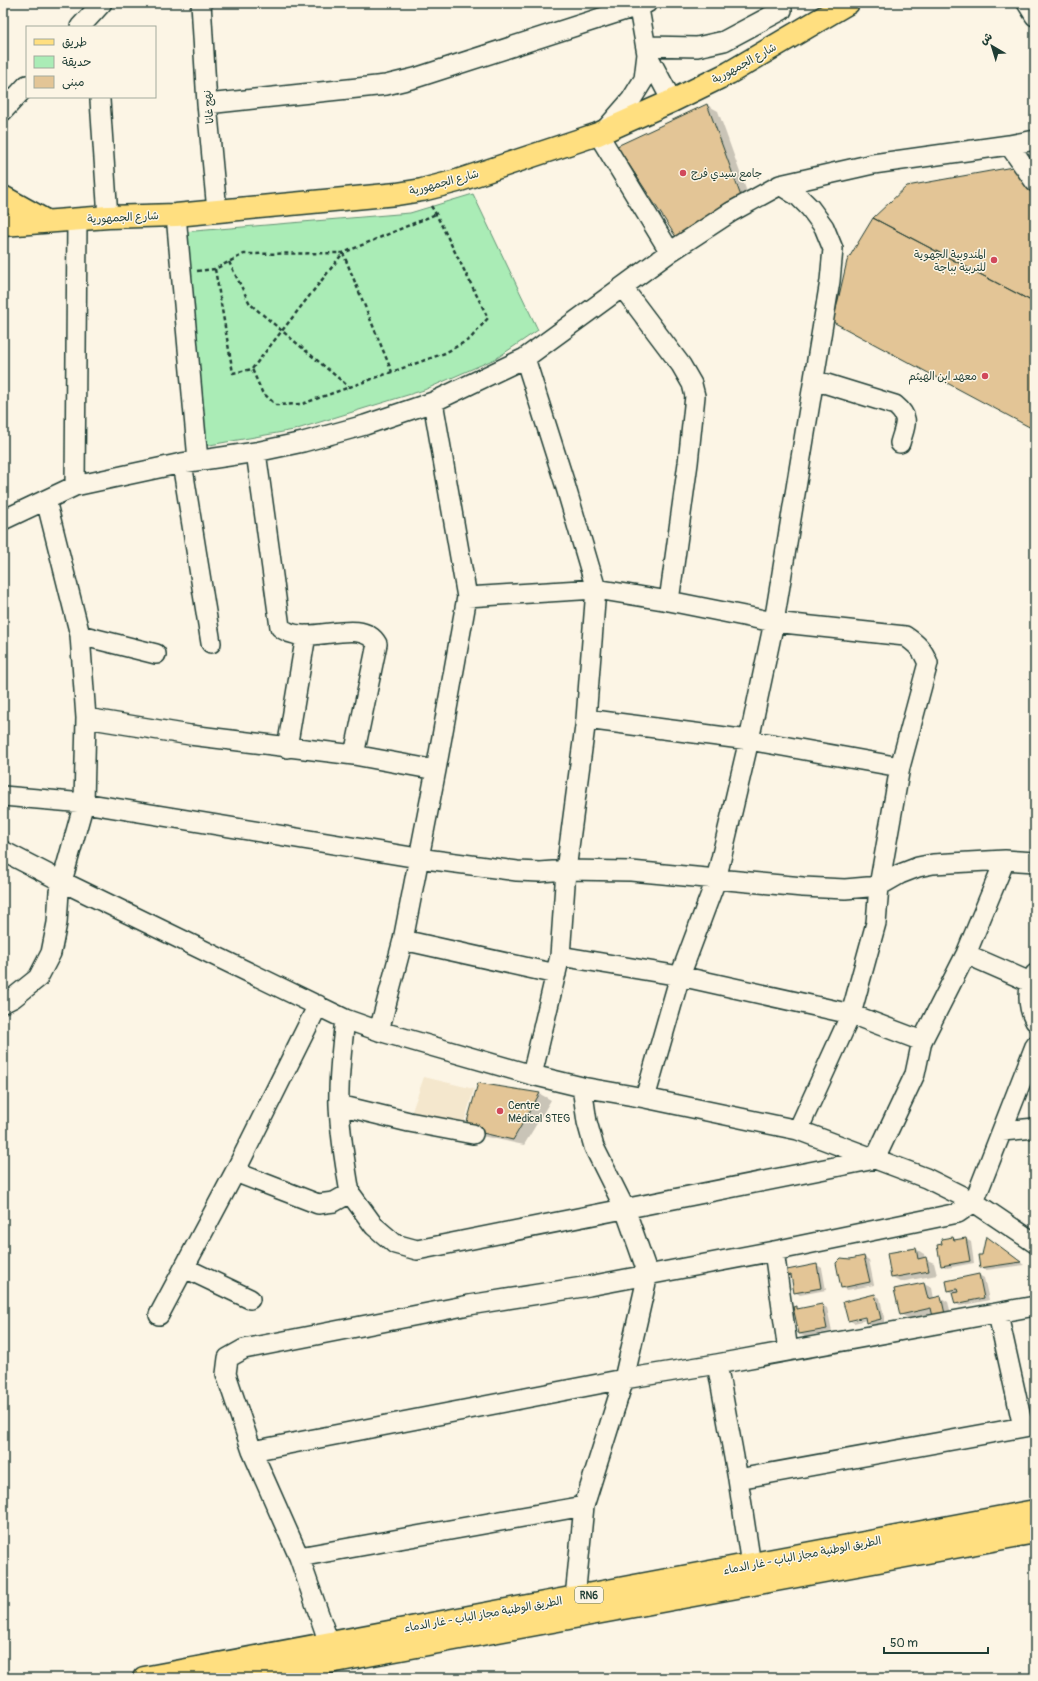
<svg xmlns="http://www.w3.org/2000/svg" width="1038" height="1681" font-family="Pangolin,'Playpen Sans Arabic',sans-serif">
	<rect width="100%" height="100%" fill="#fcf5e5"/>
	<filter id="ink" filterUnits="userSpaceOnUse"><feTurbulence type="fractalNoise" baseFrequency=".025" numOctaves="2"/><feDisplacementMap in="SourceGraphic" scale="8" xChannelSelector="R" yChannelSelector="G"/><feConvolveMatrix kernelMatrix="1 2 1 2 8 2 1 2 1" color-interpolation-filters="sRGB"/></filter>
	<g filter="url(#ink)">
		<path fill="#f4e7cd" d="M424 1077 474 1089 459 1140 406 1128Z"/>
		<path fill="#aaecb6" stroke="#649475" d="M473 194 538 330 497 358 424 390 294 430 204 446 183 232 410 213Z"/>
		<path fill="#0003" fill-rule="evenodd" d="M648 3H670L657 8Z
			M707 105 718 111 752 206 690 245Z
			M479 1084 540 1094 551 1100 524 1145 477 1135Z
			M953 1238 957 1240 966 1239 971 1242 974 1263 947 1268 942 1265Z
			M991 1240 1024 1265 986 1270 981 1267 983 1256Z
			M916 1249 924 1254 925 1259 934 1263 937 1275 900 1282 892 1278Z
			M864 1257 869 1260 874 1285 847 1290 842 1288 850 1260Z
			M817 1265 822 1268 826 1290 800 1295 795 1292 793 1278 789 1279 784 1276Z
			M979 1275 984 1278 989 1300 960 1306 955 1303 953 1293 949 1290Z
			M924 1284 932 1288 934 1299 940 1297 948 1302 952 1318 933 1313 909 1319 901 1314Z
			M875 1295 880 1298 885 1322 872 1325 867 1322 866 1320 854 1323 849 1320ZM869 1315 870 1317 852 1321V1319Z
			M822 1305 827 1308 832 1331 805 1337 799 1334 796 1307 801 1310Z"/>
		<path fill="#e3c596" stroke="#1f3d34" d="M707 104 742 199 678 240 617 146Z
			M1035 163V303L873 218 907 186Z
			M873 218 1035 303V430L833 322 847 261Z
			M478 1083 540 1093 513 1140 465 1129Z
			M986 1236 1021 1262 980 1268 978 1255H982Z
			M953 1237 954 1240 966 1238 970 1261 941 1266 937 1245 942 1244 941 1239Z
			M916 1248 918 1259 926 1257 929 1271 891 1278 887 1253Z
			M864 1256 870 1282 841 1288 836 1263 841 1258 850 1259Z
			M817 1264 821 1288 794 1293 791 1275 783 1277 782 1271Z
			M979 1274 984 1298 955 1304 952 1293 958 1292 957 1289 948 1291 946 1281Z
			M924 1283 928 1299 941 1296 945 1314 933 1317 931 1308 900 1315 894 1289Z
			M875 1294 881 1319 866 1323 865 1317 848 1321 843 1302Z
			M822 1304 827 1329 799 1334 793 1307 797 1306V1309Z"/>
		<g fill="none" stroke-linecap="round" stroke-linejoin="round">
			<g stroke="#1f3d34" stroke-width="22">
				<path id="minor" d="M201 3 207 104 217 211
					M638 3 647 54 672 101
					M1027 3 1035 16
					M80 27 102 3
					M646 46 697 47 724 41 782 10
					M100 100 108 217
					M207 104 386 85 415 78 647 3
					M3 111 27 85
					M604 131 631 100 644 79 647 54
					M598 134 670 252
					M1009 145 1035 182
					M176 215 198 460
					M623 288 681 365 692 384 695 396 688 463 669 601
					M525 358 564 481 596 589 586 719 566 870 560 956 532 1075
					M814 380 895 405C911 418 905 425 900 443
					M256 452 280 627C305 650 360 614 377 644L354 755
					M182 463 211 643
					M75 486 77 220
					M3 520 75 486 182 463 256 452 303 442 365 425 433 402 525 358 670 252 731 212 780 185 873 164 1009 145 1035 140
					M467 597 596 589 669 601 774 622 905 636C917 644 923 650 928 663L900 767 879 886 876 923 851 1014 798 1130
					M80 635 156 654
					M86 718 190 735 354 755 436 770
					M586 719 749 740 900 767
					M287 748 306 635
					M3 796 84 803 418 858 517 871 540 872 566 870 631 871 803 887 845 889 879 886 900 874 918 867 933 864 1005 860 1035 862
					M3 851 63 882 345 1019 379 1031 532 1075 582 1087 645 1098 798 1130 926 1178 974 1202 1035 1243
					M403 940 556 974
					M966 954 1030 982
					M560 956 680 976 851 1014 922 1041
					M1035 974C1027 988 1027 1006 1035 1021
					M3 1003 13 998 38 978 51 953 57 923 59 892 84 803 86 718 80 635 46 500
					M345 1019C342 1047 338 1076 339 1105 340 1134 345 1164 350 1193
					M379 1031 403 940 436 770 467 597 433 402
					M645 1098 680 976 716 880 749 740 774 622 830 281 833 249 824 227 810 208 799 197 780 185
					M339 1105 409 1122 473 1134
					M1002 1131 1035 1128
					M235 1172 318 1204 334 1202 350 1193 374 1226 395 1244 417 1250 875 1159 915 1074 922 1041 966 954 1005 860
					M774 1251 788 1351
					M185 1268 250 1299
					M998 1314 1023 1427
					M159 1315 235 1172 318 1005
					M717 1364 738 1479 751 1565
					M252 1451 624 1379 717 1364 1035 1306
					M738 1479 1035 1425
					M299 1557 584 1506 624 1379 648 1274 625 1209 594 1147 587 1122 582 1087
					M575 1598 584 1506
					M329 1643 299 1557 252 1451 226 1374 228 1358 244 1349 469 1305 589 1286 774 1251 958 1213 974 1202 1035 1046"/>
			</g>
			<g stroke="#1f3d34" stroke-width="25">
				<path id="major" d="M3 197 46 221
					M3 225 108 217 176 215 397 194 422 190 457 181 598 134 672 101 729 73 848 3"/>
			</g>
			<g stroke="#1f3d34" stroke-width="25">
				<path id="highway" d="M144 1678 1035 1511
					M243 1678 1035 1532"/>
			</g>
			<path stroke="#1f3d34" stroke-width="2.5" stroke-dasharray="4 3" stroke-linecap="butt" d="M431 206 436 214 488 318 470 339 445 353 302 404 276 405 262 392 252 369 233 373 215 269 244 254 343 253 436 214
				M229 262 250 304 349 387
				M197 271 215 269
				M252 369 343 253 392 372"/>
			<use href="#minor" stroke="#fcf5e5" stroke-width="19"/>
			<use href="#major" stroke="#ffdf80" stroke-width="22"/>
			<use href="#highway" stroke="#ffdf80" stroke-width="22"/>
		</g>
	</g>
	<g fill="#d1495b" stroke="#fcf5e5" stroke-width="1.5">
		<circle cx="683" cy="173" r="4"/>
		<circle cx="994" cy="260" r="4"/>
		<circle cx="985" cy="376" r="4"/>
		<circle cx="500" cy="1111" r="4"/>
	</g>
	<g text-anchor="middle" stroke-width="3" stroke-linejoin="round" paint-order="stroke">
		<rect fill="#fcf5e5" stroke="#617469" stroke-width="1" x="575" y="1587" width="28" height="16" rx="3"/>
		<g font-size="10" font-weight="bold" fill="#1f3d34">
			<text x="589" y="1599">RN6</text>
		</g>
		<g font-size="11" fill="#1f3d34" stroke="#fcf5e5">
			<text transform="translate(744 63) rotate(-29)" y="4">شارع الجمهورية</text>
			<text transform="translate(208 107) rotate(-95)" y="4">نهج غانا</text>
			<text transform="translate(444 182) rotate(-15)" y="4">شارع الجمهورية</text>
			<text transform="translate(123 217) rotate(-3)" y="4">شارع الجمهورية</text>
			<text transform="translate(802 1555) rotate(-11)" y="4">الطريق الوطنية مجاز الباب - غار الدماء</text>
			<text transform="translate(483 1614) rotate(-10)" y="4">الطريق الوطنية مجاز الباب - غار الدماء</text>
		</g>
		<g font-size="11" fill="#1f3d34" stroke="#fcf5e5" text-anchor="start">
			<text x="691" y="177">جامع سيدي فرج</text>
			<text x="986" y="258" text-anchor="end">المندوبية الجهوية<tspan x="986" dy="13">للتربية بباجة</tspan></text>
			<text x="977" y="380" text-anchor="end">معهد ابن الهيثم</text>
			<text x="508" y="1109">Centre<tspan x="508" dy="13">Médical STEG</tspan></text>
		</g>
	</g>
	<rect width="1038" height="1681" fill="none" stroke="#fcf5e5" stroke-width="16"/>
	<rect x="8" y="8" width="1022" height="1665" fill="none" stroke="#1f3d34" stroke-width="1.5" filter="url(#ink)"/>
	<rect x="26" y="26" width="130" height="72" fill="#fcf5e5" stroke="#a4ab9e"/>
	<rect x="34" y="39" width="20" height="6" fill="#ffdf80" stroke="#a4ab9e"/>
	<text x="62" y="46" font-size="12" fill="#1f3d34">طريق</text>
	<rect x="34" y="56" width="20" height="12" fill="#aaecb6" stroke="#a4ab9e"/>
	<text x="62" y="66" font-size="12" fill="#1f3d34">حديقة</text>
	<rect x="34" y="76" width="20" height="12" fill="#e3c596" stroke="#a4ab9e"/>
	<text x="62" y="86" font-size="12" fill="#1f3d34">مبنى</text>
	<g transform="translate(992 46) rotate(322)" stroke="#fcf5e5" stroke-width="3" paint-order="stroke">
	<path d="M0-3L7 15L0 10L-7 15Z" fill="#1f3d34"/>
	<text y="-6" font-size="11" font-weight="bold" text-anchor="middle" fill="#1f3d34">ش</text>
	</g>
	<path d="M884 1647v6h104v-6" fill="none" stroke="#1f3d34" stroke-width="2"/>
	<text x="890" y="1647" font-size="12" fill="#1f3d34" stroke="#fcf5e5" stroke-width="3" paint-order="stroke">50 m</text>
</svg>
